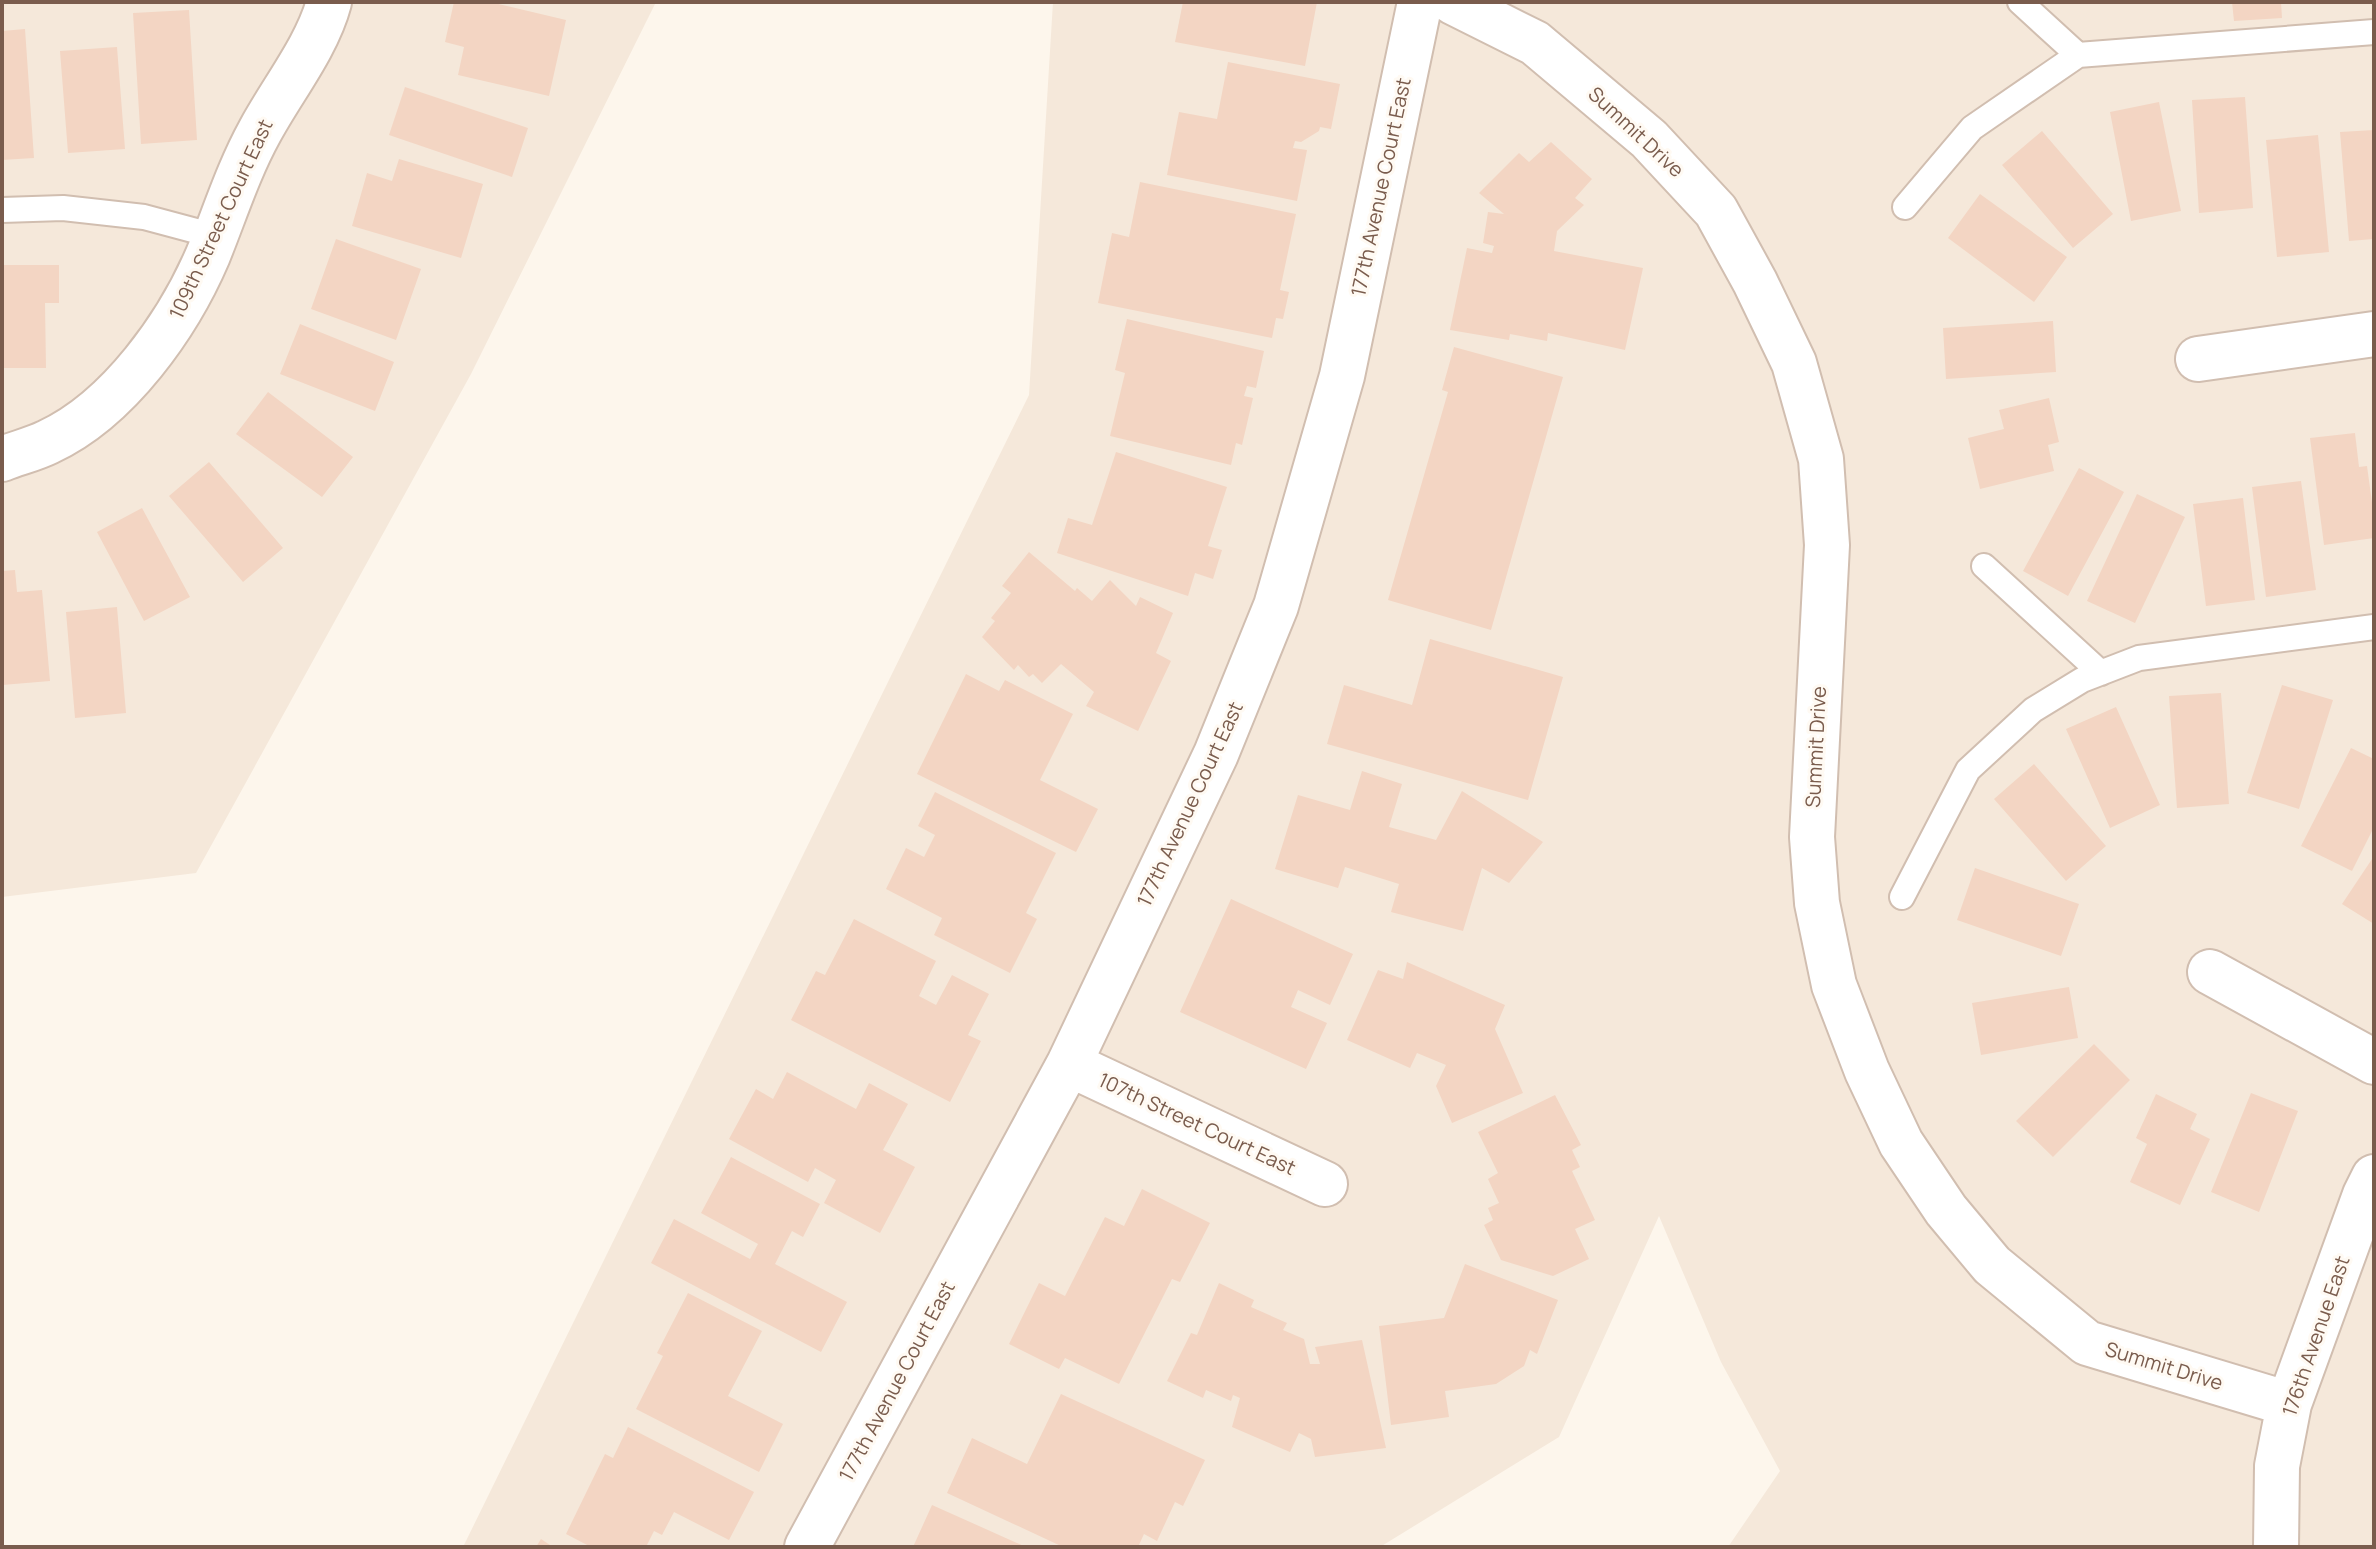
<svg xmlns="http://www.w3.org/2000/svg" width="2376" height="1549" font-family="Manrope,sans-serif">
	<rect width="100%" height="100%" fill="#fdf6ec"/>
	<path fill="#f5e8da" d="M2 2H656L471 374 196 873 2 897Z
		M1053 2H2374V1547H1728L1780 1471 1721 1362 1659 1216 1559 1437 1380 1547H463L1029 395Z"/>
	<path fill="#f3d5c3" d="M454 2H490L566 20 549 96 458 75 464 47 445 42Z
		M1183 2H1317L1305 66 1175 42Z
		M2232 2H2281L2282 18 2234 21Z
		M189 10 197 140 141 144 133 13Z
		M25 29 34 158 2 160V31Z
		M117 47 125 149 68 153 60 51Z
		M1228 62 1340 84 1331 129 1320 127 1319 131 1301 142 1295 141 1293 148 1307 150 1297 201 1167 175 1179 112 1217 119Z
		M405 87 528 128 512 177 389 135Z
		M2245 97 2253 208 2199 213 2192 100Z
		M2159 102 2181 211 2131 221 2110 112Z
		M2374 130V239L2349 241 2340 132Z
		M2042 131 2113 214 2073 248 2002 165Z
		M2318 135 2329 252 2277 257 2266 140Z
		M1551 142 1592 179 1575 198 1584 205 1557 231 1554 251 1643 268 1625 350 1548 333 1547 341 1510 334 1509 340 1450 330 1467 248 1492 253 1494 246 1483 243 1488 212 1504 214 1479 193 1519 153 1529 162Z
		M399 159 483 184 461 258 352 226 367 173 392 181Z
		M1140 182 1296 214 1280 290 1289 292 1283 319 1276 318 1272 338 1098 303 1112 233 1129 237Z
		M1980 194 2067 257 2034 302 1948 238Z
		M336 239 421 269 396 340 311 309Z
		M2 265H59V303H45L46 368H2Z
		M1127 319 1264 351 1256 388 1247 386 1244 396 1253 398 1242 445 1236 443 1231 465 1110 436 1125 373 1115 370Z
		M2053 321 2056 372 1946 379 1943 328Z
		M300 324 394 362 375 411 280 374Z
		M1454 347 1563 377 1491 630 1388 600 1448 392 1442 390Z
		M268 392 353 457 322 497 236 434Z
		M2049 398 2059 442 2048 445 2054 471 1980 489 1968 438 2004 429 1999 410Z
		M2355 433 2359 467 2367 466 2374 517V538L2324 545 2310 438Z
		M1116 452 1227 487 1208 546 1222 550 1213 579 1195 573 1188 596 1057 553 1068 518 1092 525Z
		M209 462 283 548 243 582 169 496Z
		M2079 468 2124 492 2068 596 2023 571Z
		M2301 481 2316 590 2266 597 2252 487Z
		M2137 494 2185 517 2135 623 2087 601Z
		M2243 498 2255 600 2206 606 2193 504Z
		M142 508 190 597 144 621 97 532Z
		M1029 552 1075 591 1077 588 1092 601 1110 580 1136 606 1140 597 1173 613 1156 653 1171 661 1138 731 1086 706 1094 692 1061 664 1042 683 1033 674 1029 677 1018 665 1014 670 982 637 995 621 991 618 1011 593 1002 586Z
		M15 570 17 592 42 590 50 681 2 685V571Z
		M117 607 126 713 75 718 66 612Z
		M1430 639 1563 677 1528 800 1327 744 1344 685 1412 705Z
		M966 674 999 691 1005 680 1073 714 1040 780 1098 809 1076 852 917 774Z
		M2282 685 2333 700 2299 809 2247 793Z
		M2221 693 2229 804 2177 808 2169 696Z
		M2116 707 2160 805 2110 828 2066 729Z
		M2351 748 2374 759V827L2352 871 2301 846Z
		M2034 764 2106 846 2066 881 1994 799Z
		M1362 771 1402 784 1389 827 1436 840 1462 791 1543 842 1509 883 1482 868 1463 931 1391 912 1399 884 1345 867 1338 888 1275 869 1298 795 1350 810Z
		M935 792 1056 853 1026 913 1037 919 1010 973 934 935 942 918 886 889 906 848 924 857 935 835 918 826Z
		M2374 856V924L2342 904Z
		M1975 868 2079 904 2061 956 1957 920Z
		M1231 899 1353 954 1330 1005 1298 990 1291 1007 1327 1023 1306 1069 1180 1012Z
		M854 919 936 961 919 996 936 1005 952 975 989 994 968 1035 981 1041 950 1102 791 1020 816 971 825 975Z
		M1407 962 1505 1005 1495 1029 1523 1093 1452 1123 1436 1086 1446 1065 1417 1053 1410 1068 1347 1040 1378 970 1403 979Z
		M2069 987 2078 1038 1981 1055 1972 1003Z
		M2094 1044 2130 1080 2053 1157 2016 1121Z
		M787 1072 856 1109 869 1083 908 1104 883 1150 915 1167 880 1233 824 1203 836 1180 815 1168 808 1182 729 1139 756 1089 773 1099Z
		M2251 1093 2298 1111 2259 1212 2211 1192Z
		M2156 1094 2197 1114 2190 1129 2210 1139 2180 1205 2130 1182 2147 1144 2136 1138Z
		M1555 1095 1581 1145 1572 1150 1580 1167 1572 1171 1595 1220 1575 1229 1589 1259 1553 1276 1501 1260 1484 1225 1493 1220 1488 1208 1499 1203 1488 1179 1498 1173 1478 1132Z
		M731 1157 820 1204 803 1237 792 1231 775 1264 847 1302 821 1352 651 1263 674 1219 750 1259 758 1244 701 1213Z
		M1142 1189 1210 1223 1180 1282 1172 1279 1119 1384 1065 1358 1059 1369 1009 1344 1039 1283 1065 1296 1105 1217 1124 1226Z
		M1465 1264 1558 1300 1537 1354 1530 1350 1524 1366 1496 1384 1445 1391 1449 1417 1391 1425 1379 1326 1444 1318Z
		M1219 1283 1254 1300 1251 1307 1287 1323 1283 1330 1304 1339 1310 1364H1320L1315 1347 1362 1340 1386 1448 1315 1457 1311 1439 1299 1433 1290 1452 1232 1427 1240 1398 1233 1395 1231 1401 1206 1390 1203 1398 1167 1381 1191 1333 1197 1335Z
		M688 1293 762 1331 728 1396 783 1424 759 1472 636 1409 663 1356 657 1353Z
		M1061 1394 1205 1460 1183 1506 1175 1502 1157 1541 1144 1534 1138 1547H1063L947 1493 972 1438 1027 1464Z
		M628 1427 754 1492 729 1540 674 1512 662 1535 654 1531 646 1547H591L566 1534 605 1454 613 1458Z
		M932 1505 1026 1547H913Z
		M541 1539 553 1547H536Z"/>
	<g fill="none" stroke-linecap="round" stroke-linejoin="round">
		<g stroke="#d1beb0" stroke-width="28">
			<path id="lane" d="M2020 2 2078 55 2374 32
				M1905 207 1972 128 2078 55
				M2 210 63 208 144 217 215 236
				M1984 566 2101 673
				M1902 897 1968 770 2033 710 2082 680 2139 658 2374 627"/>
		</g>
		<g stroke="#d1beb0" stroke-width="48">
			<path id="street" d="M1453 2 1535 43 1649 139 1716 211 1755 282 1794 363 1821 459 1827 545 1812 837 1817 903 1834 985 1867 1071 1901 1143 1946 1210 1992 1265 2087 1343 2289 1404
				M2198 359 2374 334
				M2 459C17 453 34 449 48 442 119 409 178 325 208 255 225 213 238 171 260 131 282 90 317 47 329 2
				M2210 972 2374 1062
				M1069 1064 1325 1184
				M807 1547 1069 1064 1216 754 1276 606 1342 376 1420 2
				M2276 1547 2277 1466 2289 1404 2365 1195 2374 1177"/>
		</g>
		<use href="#lane" stroke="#fff" stroke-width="24"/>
		<use href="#street" stroke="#fff" stroke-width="44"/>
	</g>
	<g text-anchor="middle" stroke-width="6" stroke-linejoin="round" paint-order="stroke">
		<g font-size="20" fill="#7a5c4d" stroke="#fffaf3">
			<text transform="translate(1636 132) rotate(43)" y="7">Summit Drive</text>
			<text transform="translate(1381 187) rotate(-78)" y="7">177th Avenue Court East</text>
			<text transform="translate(221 219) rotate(-65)" y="7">109th Street Court East</text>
			<text transform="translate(1816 747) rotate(-87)" y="7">Summit Drive</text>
			<text transform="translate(1190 804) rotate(-65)" y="7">177th Avenue Court East</text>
			<text transform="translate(1197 1124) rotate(25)" y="7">107th Street Court East</text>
			<text transform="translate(2316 1336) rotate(-71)" y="7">176th Avenue East</text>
			<text transform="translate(2164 1366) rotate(17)" y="7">Summit Drive</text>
			<text transform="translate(897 1381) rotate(-62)" y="7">177th Avenue Court East</text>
		</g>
	</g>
	<rect width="2376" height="1549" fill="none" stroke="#7a5c4d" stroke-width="8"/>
</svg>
